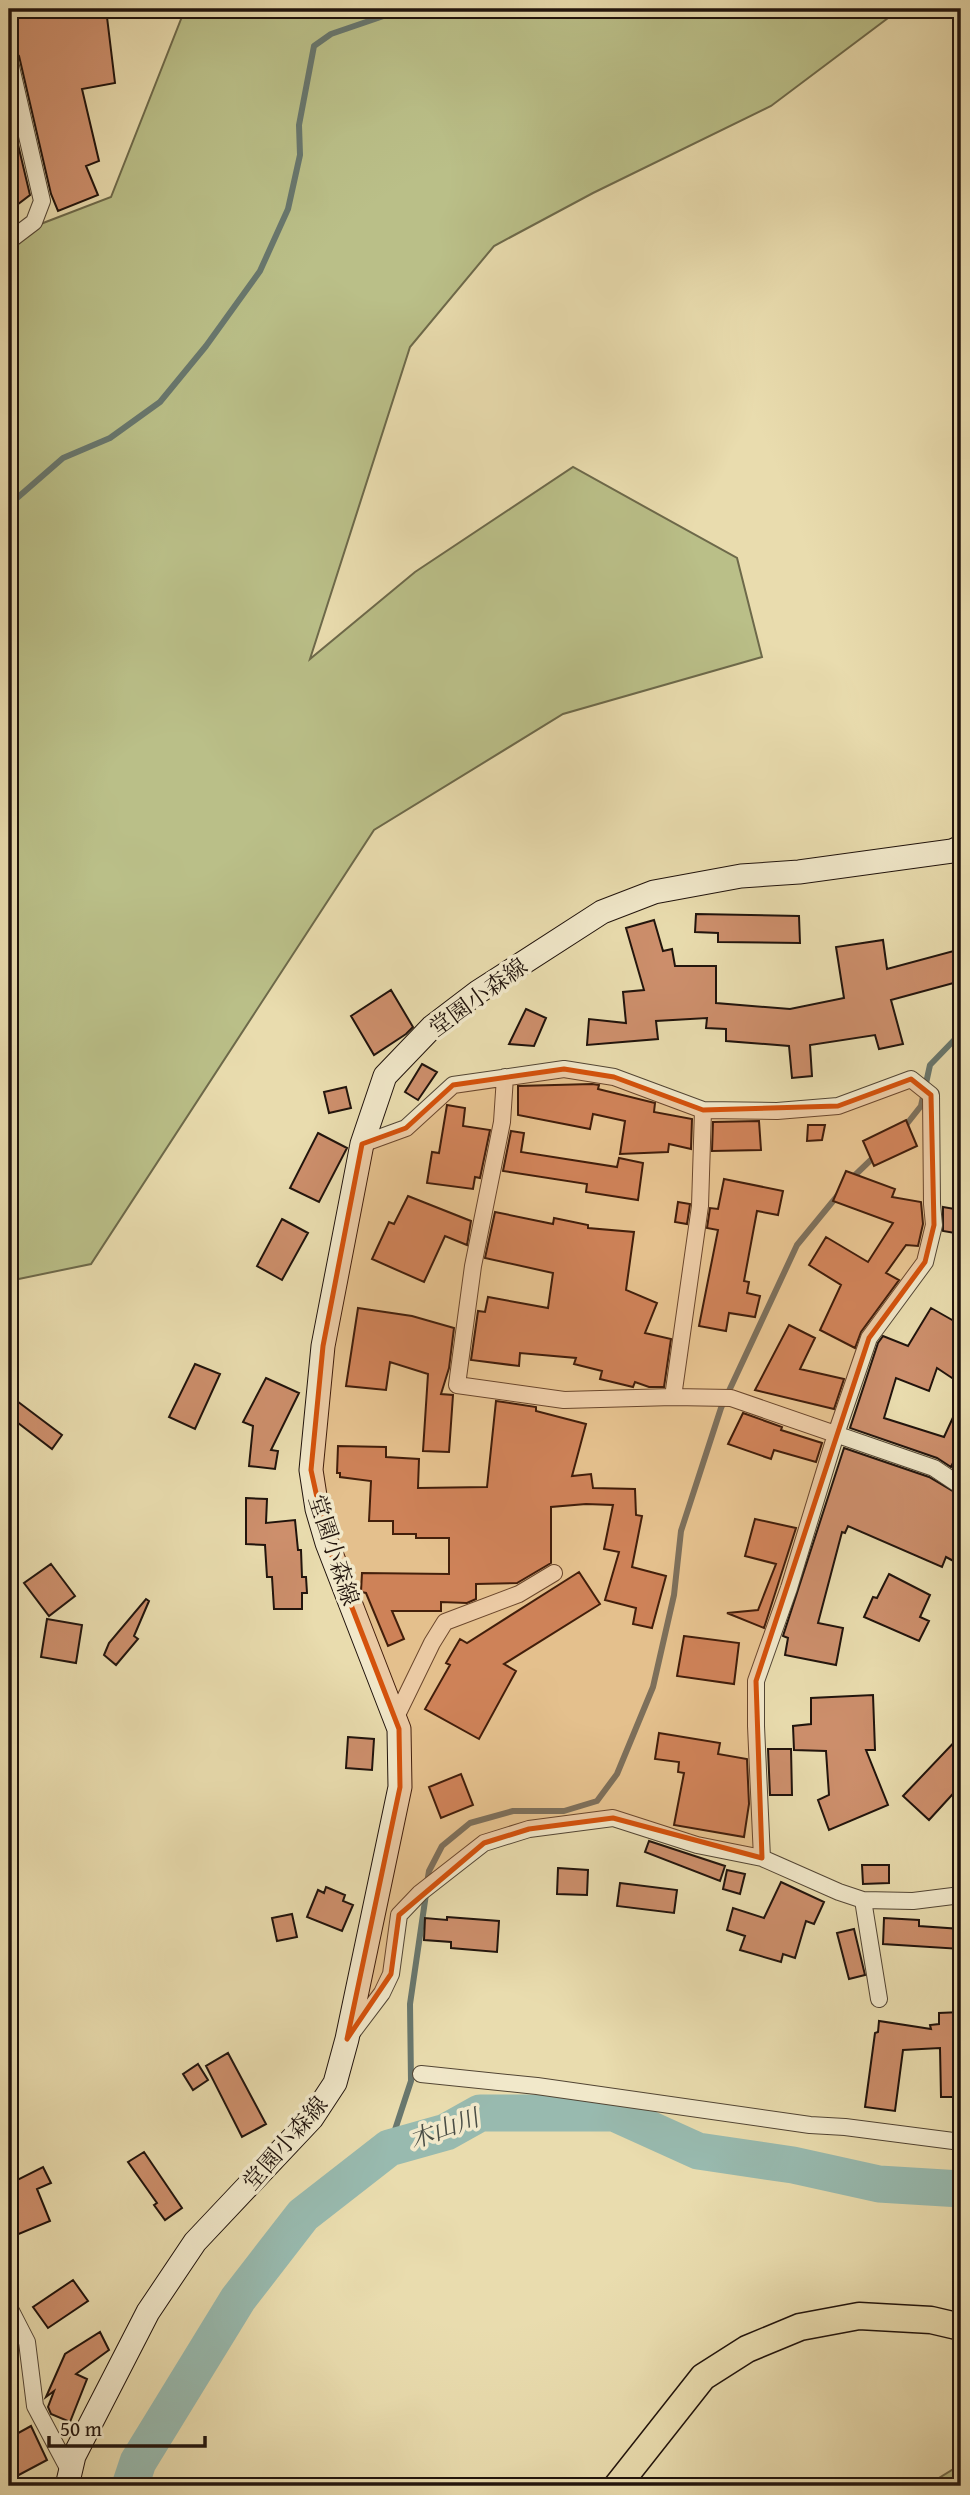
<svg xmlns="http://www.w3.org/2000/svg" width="970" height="2495" font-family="'Gentium Book Plus','Noto Serif JP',serif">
	<rect width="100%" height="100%" fill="#e9dcae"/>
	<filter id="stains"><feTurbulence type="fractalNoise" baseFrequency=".00286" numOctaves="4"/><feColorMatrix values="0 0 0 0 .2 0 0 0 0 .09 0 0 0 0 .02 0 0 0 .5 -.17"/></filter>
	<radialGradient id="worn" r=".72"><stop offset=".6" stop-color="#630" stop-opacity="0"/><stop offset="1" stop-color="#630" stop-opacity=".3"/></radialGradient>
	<path fill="#babf88" stroke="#6d694a" stroke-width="2" d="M185 9H900L771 106 593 193 494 246 410 347 310 659 415 572 573 467 737 558 762 657 563 714 374 830 91 1264 9 1281V248L38 225 111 197Z
		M961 2468V2486H926L952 2470Z"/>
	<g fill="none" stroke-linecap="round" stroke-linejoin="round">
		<path stroke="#68776e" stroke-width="6" d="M9 505 63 458 110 438 160 402 206 346 260 271 288 209 300 155 299 125 314 46 331 34 404 9
			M902 1130 921 1106 930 1065 961 1033
			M852 1178 877 1154
			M427 1883 429 1871 442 1846 470 1823 513 1811H564L597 1801 617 1774 653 1687 674 1595 681 1531 721 1408 797 1245 838 1195
			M389 2148 411 2081 410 2004 426 1894"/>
		<path stroke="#98baaf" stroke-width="37" d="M130 2486 138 2462 238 2299 303 2215 389 2148 446 2132 480 2113H614L698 2151 793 2165 879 2184 961 2189"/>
	</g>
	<path fill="#cd8f6c" stroke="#20130c" stroke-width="2" d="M9 9H106L115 83 82 89 99 161 86 166 98 195 58 211 51 194 19 56 13 49 9 30Z
		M9 115H11L30 195 9 211Z
		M696 914 799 916 800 943 718 942V933L695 932Z
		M654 920 663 951 672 949 675 966H716V1003L790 1009 844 998 836 947 883 940 887 969 961 949V981L891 1000 903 1044 879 1049 875 1035 810 1045 812 1076 792 1078 789 1046 726 1041V1029L706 1028 707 1018 656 1021 658 1039 587 1045 589 1019 626 1023 623 992 644 990 626 928Z
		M391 990 413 1027 406 1034 374 1055 351 1016Z
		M526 1009 546 1018 534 1046 509 1044Z
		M422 1064 437 1072 418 1100 405 1092Z
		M592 1084 599 1085 598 1089 655 1103 654 1112 692 1119 691 1149 669 1144 668 1152 620 1154 625 1121 593 1114 590 1129 518 1115V1086Z
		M346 1087 351 1108 329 1113 324 1092Z
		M447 1105 465 1108 463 1126 490 1130 480 1178 475 1177 473 1189 427 1183 432 1152 439 1153Z
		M906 1120 917 1146 874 1166 863 1141Z
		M759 1121 761 1150 712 1151 713 1122Z
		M808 1125H825L822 1140 807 1141Z
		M511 1131 524 1133 521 1152 617 1167 619 1158 643 1163 638 1200 586 1192 587 1184 503 1171Z
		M318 1133 347 1148 319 1202 290 1188Z
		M846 1171 895 1189 892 1197 921 1202 923 1224 918 1246 906 1245 886 1273 899 1280 861 1332 855 1348 820 1330 841 1285 809 1265 826 1237 868 1262 893 1223 833 1201Z
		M724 1179 783 1191 778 1215 757 1211 744 1281 749 1282 747 1293 760 1296 755 1317 729 1313 726 1331 699 1326 718 1230 707 1228 710 1208 718 1209Z
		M408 1196 471 1221 467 1245 445 1236 424 1282 372 1259 389 1222 394 1224Z
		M678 1202 690 1204 687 1224 675 1222Z
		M943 1207 961 1210V1234L943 1231Z
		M495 1212 553 1224 554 1218 588 1225V1228L634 1232 626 1290 657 1303 645 1333 671 1339 664 1387H649L635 1382 633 1387 600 1379 602 1371 574 1364 576 1358 520 1353 519 1366 471 1360 478 1311 485 1312 488 1297 548 1308 553 1273 485 1258Z
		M282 1219 308 1233 282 1280 257 1266Z
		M358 1308 412 1316 454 1328 449 1368 441 1394 453 1395 449 1452 423 1451 428 1374 390 1362 386 1390 346 1386Z
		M931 1308 961 1325V1384L937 1368 929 1391 896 1378 884 1418 944 1437 961 1400V1446L951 1467 937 1458 850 1428 878 1343 883 1336 908 1346Z
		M789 1325 815 1338 800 1369 844 1379 834 1409 755 1390Z
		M195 1364 220 1374 195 1429 169 1417Z
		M266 1378 299 1393 271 1450 278 1451 275 1469 249 1466 253 1426 243 1422Z
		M9 1395 62 1435 52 1449 9 1416Z
		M496 1401 536 1407V1411L586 1424 572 1476 591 1474 593 1488 635 1489 636 1515 642 1516 632 1567 666 1576 652 1628 633 1624 636 1608 605 1600 619 1552 604 1549 613 1505 586 1504 551 1507V1563L517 1583 476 1584V1599L467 1603 441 1602V1611H392L404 1639 388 1646 366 1593 361 1592 362 1573 449 1574V1538H416V1534H393V1521H369L371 1481 340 1477V1473H337L338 1446 386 1447V1457L419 1459 418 1488 487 1487Z
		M743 1413 782 1427 781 1430 822 1443 816 1462 774 1450 771 1459 728 1444Z
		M844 1448 929 1477 961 1496V1565L946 1557 942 1567 848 1526 845 1533 842 1532 818 1623 843 1628 836 1665 785 1655 788 1638 783 1636Z
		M246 1498 267 1499 266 1523 295 1520 298 1550H301L302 1577H306L307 1593H302V1609H274L272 1577H267L265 1545 246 1544Z
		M755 1519 796 1528 764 1628 727 1613 758 1610 776 1564 745 1556Z
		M51 1564 75 1596 49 1616 24 1583Z
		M579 1572 600 1604 504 1664 516 1671 479 1739 425 1709 450 1665 446 1663 460 1639 467 1643Z
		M889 1574 930 1595 920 1617 929 1621 919 1641 864 1617 873 1597 877 1598Z
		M146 1599 149 1601 134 1636 138 1639 116 1665 104 1655 109 1643Z
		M47 1619 82 1625 76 1663 41 1657Z
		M684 1636 739 1643 734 1684 677 1676Z
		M873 1695 875 1750H866L888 1805 829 1830 818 1800 829 1795 826 1751 794 1750 793 1726 811 1724V1698Z
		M659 1733 720 1743 718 1754 747 1759 749 1804 744 1837 674 1825 684 1773 678 1772 679 1762 655 1759Z
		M961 1735V1785L929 1820 903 1796Z
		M348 1737 374 1739 372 1770 346 1768Z
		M768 1749H791L792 1795H770Z
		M461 1774 473 1805 441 1818 429 1787Z
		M649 1841 725 1866 720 1881 645 1852Z
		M862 1865H889V1883L863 1884Z
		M558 1868 588 1870 587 1895 557 1894Z
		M727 1870 745 1874 740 1894 723 1889Z
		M781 1882 824 1902 814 1924 806 1921 795 1958 783 1954 781 1962 740 1950 745 1936 727 1930 733 1908 764 1918Z
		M620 1883 677 1890 674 1913 617 1906Z
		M326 1887 345 1895 343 1901 353 1905 342 1931 307 1917 318 1890 324 1893Z
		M292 1914 297 1937 277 1941 272 1918Z
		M447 1917 499 1921 497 1952 451 1948V1942L424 1940 425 1918 447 1920Z
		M884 1918 919 1920V1926L961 1929V1949L883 1944Z
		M854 1929 865 1975 849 1979 837 1933Z
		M961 2012V2097H941L940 2048 903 2050 895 2111 865 2107 875 2033 878 2032 879 2021 931 2029 930 2025 939 2024V2013Z
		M228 2053 266 2124 242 2137 206 2066Z
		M198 2064 208 2080 193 2090 183 2074Z
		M144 2152 182 2208 165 2220 154 2205 157 2203 128 2162Z
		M43 2167 51 2183 37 2189 50 2221 9 2238V2184Z
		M73 2280 88 2301 48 2328 33 2307Z
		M100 2332 109 2350 76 2374 87 2379 70 2422 51 2414 48 2407 54 2391 46 2397 65 2354Z
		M31 2426 47 2460 15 2477 14 2474 9 2477V2438Z"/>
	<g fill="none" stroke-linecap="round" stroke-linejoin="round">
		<g stroke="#524534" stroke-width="18">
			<path id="minor" d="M9 58 42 201 34 222 9 241
				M505 1077 502 1122 473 1266 457 1385 564 1400 673 1397 731 1398 934 1468 961 1486
				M362 1144 406 1128 453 1085 564 1069 614 1077 703 1110 777 1111 838 1106 911 1079 931 1095 932 1204 934 1225 925 1262 869 1338 836 1434 789 1588 756 1681V1726L762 1858
				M673 1397 700 1206 703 1110
				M395 1719 432 1643 445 1622 519 1594 554 1573
				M863 1900 879 1999
				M351 2034 382 1993 391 1974 399 1915 420 1893 484 1843 529 1829 613 1818 697 1845 762 1858 839 1892 863 1900 913 1901 961 1895
				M421 2074 537 2086 810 2125 845 2127 961 2142
				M9 2307 27 2342 35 2406 69 2470"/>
		</g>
		<g stroke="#20130c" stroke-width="25">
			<path id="secondary" d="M67 2486 74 2456 148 2312 195 2242 312 2118 335 2083 347 2039 400 1787 399 1729 327 1543 317 1509 311 1470 323 1346 362 1144 385 1076 432 1027 478 992 602 912 654 892 741 876 799 872 952 851 961 847"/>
		</g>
		<g stroke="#20130c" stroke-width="29">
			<path id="primary" d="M617 2486 703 2377 747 2349 800 2327 859 2316 931 2320 961 2327"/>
		</g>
		<use href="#minor" stroke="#f1e8ca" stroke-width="16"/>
		<use href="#secondary" stroke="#f1e8ca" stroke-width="23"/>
		<use href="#primary" stroke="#e9dcae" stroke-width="26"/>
	</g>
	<path fill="#d4520c" fill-opacity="0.2" stroke="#d4520c" stroke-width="5" stroke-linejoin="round" d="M564 1069 614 1077 703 1110 838 1106 911 1079 931 1095 934 1225 925 1262 869 1338 756 1681 762 1858 613 1818 529 1829 484 1843 399 1915 391 1974 347 2039 400 1787 399 1729 327 1543 311 1470 323 1346 362 1144 406 1128 453 1085Z"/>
	<g text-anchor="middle" stroke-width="7" stroke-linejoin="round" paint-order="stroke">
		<g font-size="23" fill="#20130c" stroke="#f1e8ca">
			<text transform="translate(478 997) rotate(-36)" y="8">堂園小森線</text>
			<text transform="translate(334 1550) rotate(72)" y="8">堂園小森線</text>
			<text transform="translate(285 2143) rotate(-49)" y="8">堂園小森線</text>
		</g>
		<g font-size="24" font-style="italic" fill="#4a4d45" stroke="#f1e8ca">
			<text transform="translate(444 2129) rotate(-20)" y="8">木山川</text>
		</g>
	</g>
	<rect width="970" height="2495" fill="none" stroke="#e9dcae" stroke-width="35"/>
	<rect x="10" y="10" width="949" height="2474" fill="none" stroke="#20130c" stroke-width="3.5"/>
	<rect x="18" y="18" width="935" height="2460" fill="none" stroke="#20130c" stroke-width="2"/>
	<path d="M49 2436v10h156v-10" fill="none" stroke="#20130c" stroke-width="3.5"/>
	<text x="60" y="2436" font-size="21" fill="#20130c" stroke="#f1e8ca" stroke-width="5" paint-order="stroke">50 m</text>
	<rect width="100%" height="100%" filter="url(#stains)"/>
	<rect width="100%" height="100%" fill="url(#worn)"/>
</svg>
